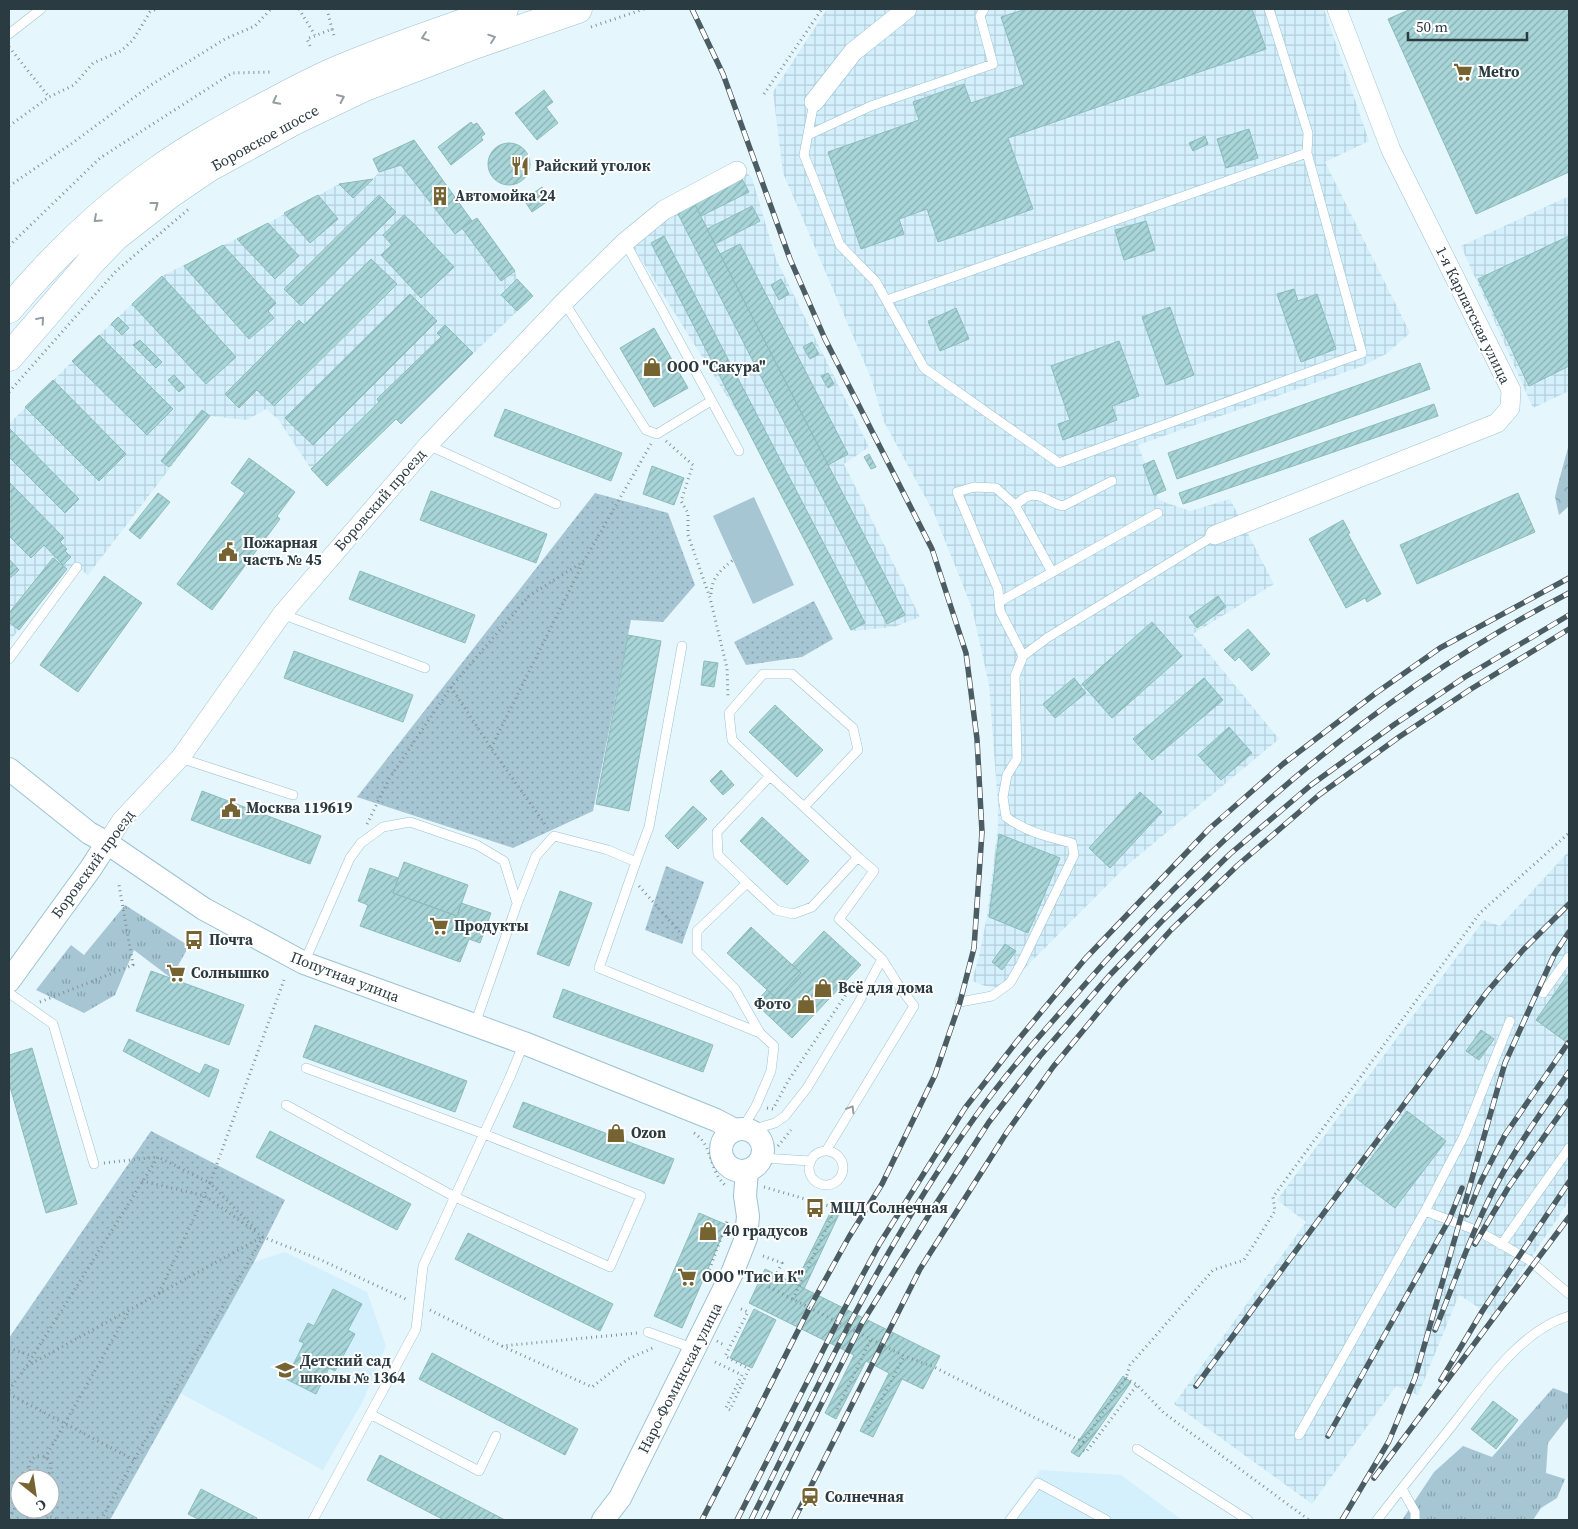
<svg xmlns="http://www.w3.org/2000/svg" width="1578" height="1529" font-family="'Source Serif 4',serif">
	<defs>
		<pattern id="industrial-grid" width="8" height="8" patternUnits="userSpaceOnUse" patternTransform="scale(1.25)"><rect width="8" height="8" fill="#d3f0fc"/><path d="M0 4h8M4 0v8" fill="none" stroke="#b5cfd9"/></pattern>
		<pattern id="grass-tufts" width="24" height="20" patternUnits="userSpaceOnUse" patternTransform="scale(1.25)"><rect width="24" height="20" fill="#a6c6d4"/><path d="M3 7l-1-3M5 7V3M7 7l1-3M15 17l-1-3M17 17v-4M19 17l1-3" fill="none" stroke="#87a2ae"/></pattern>
		<pattern id="forest-crowns" width="20" height="18" patternUnits="userSpaceOnUse" patternTransform="scale(1.25)"><rect width="20" height="18" fill="#a6c6d4"/><path d="M2 6a3 3 0 1 1 6 0M12 15a3 3 0 1 1 6 0" fill="none" stroke="#87a2ae"/></pattern>
		<pattern id="park-dots" width="8" height="8" patternUnits="userSpaceOnUse" patternTransform="scale(1.25)"><rect width="8" height="8" fill="#a6c6d4"/><path d="M2 2h.1M6 6h.1" fill="none" stroke="#87a2ae" stroke-width="1.8" stroke-linecap="round"/></pattern>
		<pattern id="building-hatch" width="6" height="6" patternUnits="userSpaceOnUse" patternTransform="scale(1.25)"><rect width="6" height="6" fill="#a8d6d8"/><path d="M-1 1l2-2M0 6l6-6M5 7l2-2" fill="none" stroke="#89afb1"/></pattern>
	</defs>
	<rect width="100%" height="100%" fill="#e6f6fd"/>
	<path fill="#d3f0fc" d="M285 1252 367 1292 386 1346 363 1401 323 1470 180 1393 254 1262Z
		M1040 1470 1121 1475 1182 1520H1003Z"/>
	<path fill="url(#industrial-grid)" d="M827 9H1324L1369 141 1325 162 1410 333 1386 354 1360 367 1138 445 1159 500 1190 511 1230 499 1274 584 1193 634 1279 739 1125 867 1005 988 985 986 972 981 979 956 987 916 998 826V805L989 685 972 608 934 513 884 422 871 378 783 173 773 92Z
		M414 140 472 220 477 218 515 271 517 280 533 296 401 423 396 419 327 486 311 469 278 419 266 409 247 420 210 416 88 575 77 567 67 569 9 642V424L99 335 162 276 268 223 339 184 373 179 379 172 373 159Z
		M734 161 752 178 776 259 869 447 844 464 920 617 894 627 853 631 775 473 634 248Z
		M1569 196V391L1533 408 1461 246Z
		M1569 851V1201L1492 1316 1459 1295 1418 1395 1396 1386 1312 1504 1174 1404 1306 1222 1277 1200 1484 920 1500 926Z"/>
	<path fill="url(#grass-tufts)" d="M125 905 189 946 171 978 134 950 115 995 84 1013 36 990 71 945 84 955Z
		M1553 1388 1569 1394V1416L1548 1443 1546 1473 1565 1479 1557 1498 1541 1508 1533 1520H1402L1434 1472 1463 1446 1492 1457Z"/>
	<path fill="url(#forest-crowns)" d="M1569 444V506L1559 515 1555 497 1557 488Z"/>
	<path fill="url(#park-dots)" fill-rule="evenodd" d="M595 493 668 513 695 585 663 622 631 620 593 811 513 848 357 797Z
		M814 601 833 639 802 657 746 665 734 642Z
		M666 866 704 882 682 944 645 930Z
		M151 1131 285 1200 254 1262 110 1520H9V1338ZM20 1479H50V1509H20Z"/>
	<path fill="#a6c6d4" d="M754 497 794 585 753 604 713 516Z"/>
	<path fill="url(#building-hatch)" stroke="#8ebbbd" d="M1026 9H1252L1266 49 1008 138 1033 209 938 242 927 209 899 219 904 234 861 249 828 152 919 120 913 102 964 84 971 103 1024 85 1001 17Z
		M1411 9H1569V172L1476 214 1388 19Z
		M544 90 553 102 546 107 558 123 537 140 515 113Z
		M471 122 473 125 477 123 485 134 481 137 483 140 451 165 438 147Z
		M1249 129 1258 158 1226 168 1217 139Z
		M1205 136 1208 144 1193 151 1189 143Z
		M414 140 472 221 455 234 401 165 379 172 373 159Z
		M488 164a21 21 0 1 1 42 0a21 21 0 1 1-42 0Z
		M373 179 353 198 339 184Z
		M742 179 749 192 701 216 694 203Z
		M542 187 551 199 532 212 524 200Z
		M318 195 338 219 310 243 284 213Z
		M379 195 396 212 301 306 284 289Z
		M694 203 905 615 887 624 677 212Z
		M752 206 760 221 715 244 707 229Z
		M404 215 414 224 392 245 383 235Z
		M477 218 515 271 501 281 462 228Z
		M1146 221 1155 250 1124 260 1115 230Z
		M268 223 299 256 275 279 237 239Z
		M414 224 454 267 421 298 381 255Z
		M664 236 865 623 851 630 651 243Z
		M1569 236V366L1529 386 1478 279Z
		M740 244 848 454 828 465 720 254Z
		M223 245 276 303 268 311 274 318 249 339 184 266Z
		M371 259 397 284 274 406 257 390 239 408 225 394 299 320 304 325Z
		M162 276 236 357 206 384 132 304Z
		M517 279 533 296 517 311 501 295Z
		M781 279 789 294 779 300 771 285Z
		M1294 289 1298 301 1317 294 1336 349 1301 362 1277 294Z
		M410 294 437 321 313 445 285 418Z
		M1170 307 1194 375 1166 385 1142 317Z
		M956 308 969 339 940 351 928 321Z
		M118 317 129 328 122 335 111 324Z
		M445 325 473 353 401 424 396 419 327 486 311 469 379 402 377 399 441 337 437 333Z
		M654 328 688 388 654 407 620 348Z
		M99 335 173 409 147 435 72 361Z
		M140 340 162 362 156 368 133 345Z
		M1119 341 1139 396 1112 406 1117 420 1063 440 1058 424 1070 420 1051 366Z
		M812 342 819 354 810 359 803 347Z
		M1420 363 1430 389 1177 479 1168 453Z
		M828 373 834 384 828 388 821 376Z
		M174 375 185 387 179 392 168 380Z
		M53 380 126 454 99 481 25 407Z
		M1434 404 1438 416 1183 504 1179 493Z
		M505 409 622 453 611 481 494 436Z
		M202 410 210 416 169 467 161 461Z
		M9 428 79 499 65 513 9 457Z
		M869 454 876 467 871 469 864 457Z
		M249 458 295 492 277 516 280 519 212 610 177 584 245 493 231 483Z
		M1154 460 1166 490 1154 495 1143 465Z
		M652 466 684 478 674 505 643 494Z
		M9 482 64 538 60 542 67 549 65 551 71 557 63 565 44 545 31 558 9 536Z
		M431 491 547 534 536 563 420 520Z
		M158 493 170 502 140 539 129 530Z
		M1518 493 1535 532 1417 584 1400 545Z
		M1343 520 1350 533 1348 534 1381 594 1367 602 1365 598 1346 608 1309 539Z
		M53 558 67 569 19 630 9 622V613Z
		M9 559 19 570 9 579Z
		M360 571 475 615 465 643 349 599Z
		M104 576 142 603 78 692 40 665Z
		M1218 596 1226 607 1197 628 1189 617Z
		M1152 622 1182 656 1112 718 1082 684Z
		M1248 629 1270 654 1252 671 1239 657 1235 661 1224 650Z
		M628 635 661 641 629 811 596 804Z
		M294 651 413 695 403 722 284 678Z
		M704 661 718 663 714 687 701 685Z
		M1074 678 1086 693 1055 718 1043 704Z
		M1204 678 1223 700 1152 760 1133 739Z
		M775 705 823 750 797 777 749 732Z
		M1229 727 1252 753 1221 780 1198 755Z
		M721 770 734 785 723 795 710 781Z
		M202 791 321 836 310 864 191 820Z
		M1140 792 1162 812 1110 868 1089 848Z
		M693 806 707 819 678 849 665 836Z
		M762 817 809 861 787 885 740 841Z
		M999 834 1060 858 1028 933 989 917Z
		M404 862 468 885 457 916 393 893Z
		M370 868 398 878 393 893 457 916 461 903 491 913 480 943 469 939 460 962 360 926 368 905 358 901Z
		M560 891 592 903 569 966 537 954Z
		M751 927 801 973 777 999 727 953Z
		M824 931 861 965 792 1038 755 1003 767 990 777 999 801 973 792 965Z
		M1005 944 1016 951 1002 970 992 962Z
		M151 971 244 1005 229 1045 136 1011Z
		M1569 973V1044L1536 1020Z
		M563 989 713 1045 703 1072 553 1017Z
		M315 1025 467 1081 455 1112 303 1057Z
		M1481 1030 1494 1039 1479 1060 1466 1051Z
		M129 1039 200 1074 205 1064 219 1070 209 1097 123 1051Z
		M32 1048 77 1204 46 1213 9 1083V1055Z
		M523 1102 674 1159 664 1184 513 1127Z
		M1407 1111 1446 1141 1395 1208 1356 1178Z
		M270 1131 411 1204 397 1230 256 1157Z
		M832 1209 840 1212 804 1289 795 1284Z
		M699 1213 727 1225 682 1328 654 1316Z
		M468 1233 613 1304 600 1331 455 1259Z
		M765 1269 940 1356 923 1389 902 1379 873 1437 860 1431 889 1373 866 1361 836 1419 825 1413 854 1355 749 1303Z
		M333 1289 362 1304 348 1330 355 1334 335 1371 329 1368 316 1394 286 1379 304 1343 299 1341 308 1323 314 1326Z
		M754 1309 776 1320 752 1368 730 1358Z
		M432 1353 578 1429 565 1455 419 1379Z
		M1123 1376 1131 1382 1079 1457 1071 1452Z
		M1493 1401 1518 1420 1496 1449 1471 1429Z
		M380 1455 505 1520H444L367 1480Z
		M201 1489 257 1518 256 1520H200L188 1514Z"/>
	<g fill="none" stroke-linecap="round" stroke-linejoin="round">
		<g stroke="#9bc2d3" stroke-width="10">
			<path id="service" d="M1269 9 1308 133 1307 153
				M9 34 41 9
				M814 102 804 155 840 245 876 282 924 368 1059 463 1362 353 1307 153 887 300
				M808 135 871 106 993 64 980 16 984 9
				M625 242 739 451
				M564 302 646 430 657 434 711 401
				M428 445 556 504
				M1015 505 996 488 974 487 957 492 998 589 1000 611 1023 656
				M1052 572 1015 505C1019 503 1024 497 1029 496 1040 492 1051 504 1063 506L1112 481
				M999 602 1158 513
				M282 614 425 668
				M9 659 77 567
				M180 758 293 795
				M636 862 649 827 682 646
				M747 883 776 910 793 914 812 907 858 857 804 807
				M304 963 350 858 361 843 383 827 410 822 477 845 504 861 517 903
				M9 993 53 1024 94 1164
				M1543 993 1569 957
				M960 1002 992 996 1010 983 1021 964 1074 855 1072 843C1048 837 1026 832 1006 817L1003 797 1007 775 1017 759 1015 676 1023 656 1047 638 1215 535
				M475 1024 517 904 536 856 554 836 608 850 636 862 599 968 760 1033 774 1046 771 1071 756 1106 742 1129
				M760 1033 735 989 697 951V931L747 883 718 855 717 832 770 776 732 740 729 713 763 674H792L853 728 858 750 804 807 770 776
				M286 1105 455 1197 610 1267 641 1196 484 1134 306 1068
				M751 1130 775 1123 785 1116 807 1088 859 1002 882 959
				M826 1151 914 1006 899 986 882 959 839 919 874 871 858 857
				M809 1168a17 17 0 1 1 34 0a17 17 0 1 1-34 0Z
				M762 1158 811 1161
				M1425 1211 1478 1231 1529 1260 1569 1294
				M1501 1245 1569 1148
				M648 1332 695 1349
				M370 1414 479 1471 496 1436
				M1299 1435 1425 1211 1464 1136 1510 1021
				M1137 1449 1248 1520
				M1402 1489 1415 1512V1520
				M313 1520 416 1329 423 1266 510 1077 524 1043
				M1010 1520 1038 1483 1106 1520
				M1377 1520C1401 1489 1426 1458 1451 1427 1481 1389 1520 1330 1569 1316"/>
		</g>
		<g stroke="#9bc2d3" stroke-width="20">
			<path id="minor" d="M814 102 853 52 907 9
				M1215 535 1497 423 1510 408 1511 390 1391 150 1337 9
				M107 843 121 821 180 758 282 614 428 445 564 302 625 242 664 210 737 171"/>
		</g>
		<g stroke="#9bc2d3" stroke-width="24">
			<path id="tertiary" d="M9 769 89 833 107 843 204 909 304 963 524 1043 716 1120 735 1130
				M9 981 91 868 107 843
				M721 1150a21 21 0 1 1 42 0a21 21 0 1 1-42 0Z
				M603 1520 620 1498 733 1271 746 1238 748 1216 745 1196 747 1170"/>
		</g>
		<g stroke="#9bc2d3" stroke-width="29">
			<path id="primary" d="M9 309C52 258 100 211 155 172 191 146 230 125 269 104 292 92 316 79 340 69 394 46 449 28 504 9
				M9 357 91 262 115 237 170 194 210 167 292 122 365 87 474 45 578 9"/>
		</g>
		<path stroke="#829299" stroke-width="3" stroke-dasharray="1 4" stroke-linecap="butt" d="M299 9 315 35
			M327 9 332 29
			M591 27 644 9
			M310 46 307 39 332 29 334 36
			M9 47 49 97
			M764 94 822 9
			M9 126 49 97 74 85 93 63 121 51 133 40 150 12 156 9
			M9 186 71 144 151 85 225 39 255 26 271 9
			M9 246 100 158 232 73 270 72
			M9 392 116 271 190 208
			M666 441 693 465 681 501 688 513V535L710 598 727 668 728 696
			M711 594C712 577 720 571 733 560
			M451 687 491 748 547 827
			M491 748 584 561
			M367 824 389 779 451 687 529 596 584 561 651 444
			M639 886 685 938
			M40 1002 133 965 119 885
			M767 1108 773 1109 788 1081 855 981
			M694 1133C715 1147 707 1170 727 1187
			M778 1146 791 1130
			M104 1163 157 1157
			M142 1181 205 1196 263 1237 321 1260 408 1300
			M764 1187 836 1208 793 1299
			M763 1256 782 1263 776 1275
			M706 1279 728 1219
			M159 1293 210 1183 257 1231
			M430 1310 502 1346 637 1333
			M717 1341 724 1345
			M502 1346 592 1387 628 1359 655 1347
			M9 1348 32 1356
			M715 1362 742 1375 726 1408 730 1410 749 1369 725 1356 748 1312 739 1308
			M27 1366 262 1237
			M1126 1378 1137 1385 1164 1413 1309 1520
			M9 1390 26 1367 158 1157 210 1183 284 980
			M9 1394 134 1460
			M837 1409 871 1339
			M868 1426 904 1356
			M1083 1442 1126 1378 1130 1365 1213 1270 1244 1260 1275 1211 1273 1197 1480 913 1569 833
			M1079 1448 1086 1452 1137 1385
			M29 1467a11 11 0 1 1 22 0a11 11 0 1 1-22 0Z
			M45 1458 129 1311
			M9 1499 20 1504
			M32 1509 58 1520
			M9 1518 20 1499
			M101 1520 134 1460 263 1237"/>
		<use href="#service" stroke="#fff" stroke-width="9"/>
		<use href="#minor" stroke="#fff" stroke-width="19"/>
		<use href="#tertiary" stroke="#fff" stroke-width="22"/>
		<use href="#primary" stroke="#fff" stroke-width="28"/>
		<g stroke="#4c5c63" stroke-width="5.5">
			<path id="rail" d="M692 9 723 74 790 259 825 339 932 549 966 653 977 739 982 832 974 948 960 1002 935 1075 882 1184 849 1237 810 1307 702 1520
				M1467 1215 1481 1181 1505 1135 1568 1043
				M1475 1244 1508 1188 1569 1101
				M1435 1330C1457 1277 1475 1221 1504 1171 1523 1137 1546 1105 1569 1072
				M1441 1380 1483 1310 1569 1182
				M1196 1386 1487 992 1523 950 1569 904
				M1328 1436 1449 1220 1462 1188
				M1374 1478 1569 1217
				M737 1520 842 1313 880 1243 965 1108 1018 1040 1085 959 1209 829 1283 764 1376 693 1440 648 1569 578
				M751 1520C819 1383 885 1242 975 1117 1007 1072 1044 1031 1080 990 1219 831 1381 690 1569 593
				M763 1520 862 1323 934 1207 989 1122 1040 1056 1109 976 1161 922 1230 854 1311 785 1395 724 1465 677 1569 615
				M794 1520 920 1269 1007 1132 1053 1067 1120 986 1171 930 1238 865 1319 795 1399 737 1471 689 1569 629
				M1342 1520 1389 1441 1415 1378 1505 1063 1554 955 1569 932"/>
		</g>
		<use href="#rail" stroke="#fff" stroke-width="4" stroke-dasharray="11" stroke-linecap="butt"/>
		<path stroke="#829299" stroke-width="3" stroke-dasharray="1 4" stroke-linecap="butt" d="M769 1287 904 1356 934 1367 1083 1442 1079 1448"/>
	</g>
	<defs><path id="oneway-chevron" d="M-2-3.5L2.5 0L-2 3.5" fill="none" stroke-width="1.6" stroke-linecap="round" stroke-linejoin="round" transform="scale(1.25)"/></defs>
	<g stroke="#959da0">
		<use href="#oneway-chevron" transform="translate(425 37) rotate(161)"/>
		<use href="#oneway-chevron" transform="translate(492 38) rotate(-19)"/>
		<use href="#oneway-chevron" transform="translate(341 98) rotate(-25)"/>
		<use href="#oneway-chevron" transform="translate(276 101) rotate(152)"/>
		<use href="#oneway-chevron" transform="translate(155 205) rotate(-37)"/>
		<use href="#oneway-chevron" transform="translate(97 219) rotate(138)"/>
		<use href="#oneway-chevron" transform="translate(41 320) rotate(-49)"/>
		<use href="#oneway-chevron" transform="translate(851 1109) rotate(-59)"/>
	</g>
	<defs>
		<g id="supermarket-bare" transform="scale(1.5)"><path d="M-6-5.5h2.5l.6 2H6L4.5 2H-2.5L-4.4-4H-6ZM-1.5 3.2a1.3 1.3 0 1 0 .1 0ZM3 3.2a1.3 1.3 0 1 0 .1 0Z" fill="#756331" stroke="#fff" stroke-width="2.5" paint-order="stroke"/></g>
		<g id="restaurant-bare" transform="scale(1.5)"><path d="M-5-6h1v4h1v-4h1v4h1v-4h1v5L-1.5 .5V6h-2V.5L-5-1ZM5-6V6H3V1.5H1.5Q1.5-4 5-6Z" fill="#756331" stroke="#fff" stroke-width="2.5" paint-order="stroke"/></g>
		<g id="building-bare" transform="scale(1.5)"><path d="M-4-6H4V6H1V3H-1V6H-4ZM-2.5-4.3h1.7v1.8h-1.7ZM.8-4.3h1.7v1.8H.8ZM-2.5-1h1.7V.8h-1.7ZM.8-1h1.7V.8H.8Z" fill="#756331" stroke="#fff" stroke-width="2.5" paint-order="stroke"/></g>
		<g id="shop-bare" transform="scale(1.5)"><path d="M-5-2.5h2.3a2.7 3.5 0 0 1 5.4 0H5L5.5 6h-11ZM-1.5-2.5h3a1.5 2.3 0 0 0-3 0Z" fill="#756331" stroke="#fff" stroke-width="2.5" paint-order="stroke"/></g>
		<g id="civic-bare" transform="scale(1.5)"><path d="M-.6-6.5H3V-4.5H.6V-3L4-1V1h2V6H-6V1h2V-1L-.6-3ZM-1.2 2.5V6h2.4V2.5Z" fill="#756331" stroke="#fff" stroke-width="2.5" paint-order="stroke"/></g>
		<g id="bus-bare" transform="scale(1.5)"><path d="M-5-6H5V4H4V6H2V4H-2V6H-4V4H-5ZM-3.5-4V0h7V-4ZM-3.5 1.2v1.5H-2V1.2ZM2 1.2v1.5H3.5V1.2Z" fill="#756331" stroke="#fff" stroke-width="2.5" paint-order="stroke"/></g>
		<g id="school-bare" transform="scale(1.5)"><path d="M0-5L7-2L0 1L-7-2ZM-4 1L0 2.5L4 1V4Q0 6-4 4Z" fill="#756331" stroke="#fff" stroke-width="2.5" paint-order="stroke"/></g>
		<g id="station-bare" transform="scale(1.5)"><path d="M-3-6H3Q5-6 5-4V2Q5 4 3 4L4.5 6H3L1.5 4h-3L-3 6H-4.5L-3 4Q-5 4-5 2V-4Q-5-6-3-6ZM-3.5-4v3h7v-3ZM-3.5 1v1.5H-2V1ZM2 1v1.5H3.5V1Z" fill="#756331" stroke="#fff" stroke-width="2.5" paint-order="stroke"/></g>
	</defs>
	<g fill-rule="evenodd">
		<use href="#supermarket-bare" x="1463" y="72"/>
		<use href="#restaurant-bare" x="520" y="166"/>
		<use href="#building-bare" x="440" y="196"/>
		<use href="#shop-bare" x="652" y="367"/>
		<use href="#civic-bare" x="228" y="552"/>
		<use href="#civic-bare" x="231" y="808"/>
		<use href="#supermarket-bare" x="439" y="926"/>
		<use href="#bus-bare" x="194" y="940"/>
		<use href="#supermarket-bare" x="176" y="973"/>
		<use href="#shop-bare" x="823" y="988"/>
		<use href="#shop-bare" x="806" y="1004"/>
		<use href="#shop-bare" x="616" y="1133"/>
		<use href="#bus-bare" x="815" y="1208"/>
		<use href="#shop-bare" x="708" y="1231"/>
		<use href="#supermarket-bare" x="687" y="1277"/>
		<use href="#school-bare" x="285" y="1370"/>
		<use href="#station-bare" x="810" y="1497"/>
	</g>
	<g text-anchor="middle" stroke-width="4" stroke-linejoin="round" paint-order="stroke">
		<g font-size="15" font-weight="bold" fill="#2b3b42" stroke="#fff" text-anchor="start">
			<text x="1478" y="77">Metro</text>
			<text x="535" y="171">Райский уголок</text>
			<text x="455" y="201">Автомойка 24</text>
			<text x="667" y="372">ООО "Сакура"</text>
			<text x="243" y="548">Пожарная<tspan x="243" dy="17">часть № 45</tspan></text>
			<text x="246" y="813">Москва 119619</text>
			<text x="454" y="931">Продукты</text>
			<text x="209" y="945">Почта</text>
			<text x="191" y="978">Солнышко</text>
			<text x="838" y="993">Всё для дома</text>
			<text x="791" y="1009" text-anchor="end">Фото</text>
			<text x="631" y="1138">Ozon</text>
			<text x="830" y="1213">МЦД Солнечная</text>
			<text x="723" y="1236">40 градусов</text>
			<text x="702" y="1282">ООО "Тис и К"</text>
			<text x="300" y="1366">Детский сад<tspan x="300" dy="17">школы № 1364</tspan></text>
			<text x="825" y="1502">Солнечная</text>
		</g>
		<g font-size="15" fill="#2b3b42" stroke="#fff">
			<text transform="translate(265 138) rotate(-29)" y="5">Боровское шоссе</text>
			<text transform="translate(1473 315) rotate(64)" y="5">1-я Карпатская улица</text>
			<text transform="translate(380 500) rotate(-49)" y="5">Боровский проезд</text>
			<text transform="translate(93 864) rotate(-54)" y="5">Боровский проезд</text>
			<text transform="translate(345 977) rotate(21)" y="5">Попутная улица</text>
			<text transform="translate(680 1378) rotate(-63)" y="5">Наро-Фоминская улица</text>
		</g>
	</g>
	<rect width="1578" height="1529" fill="none" stroke="#2b3b42" stroke-width="20"/>
	<g transform="translate(35 1494) rotate(150)"><circle r="24" fill="#ffffff" stroke="#aab1b3"/>
	<path d="M0-4L9 19L0 12L-9 19Z" fill="#756331"/>
	<text y="-8" font-size="14" font-weight="bold" text-anchor="middle" fill="#2b3b42">С</text>
	</g>
	<path d="M1408 32v8h119v-8" fill="none" stroke="#2b3b42" stroke-width="2.5"/>
	<text x="1416" y="32" font-size="15" fill="#2b3b42" stroke="#ffffff" stroke-width="4" paint-order="stroke">50 m</text>
</svg>
